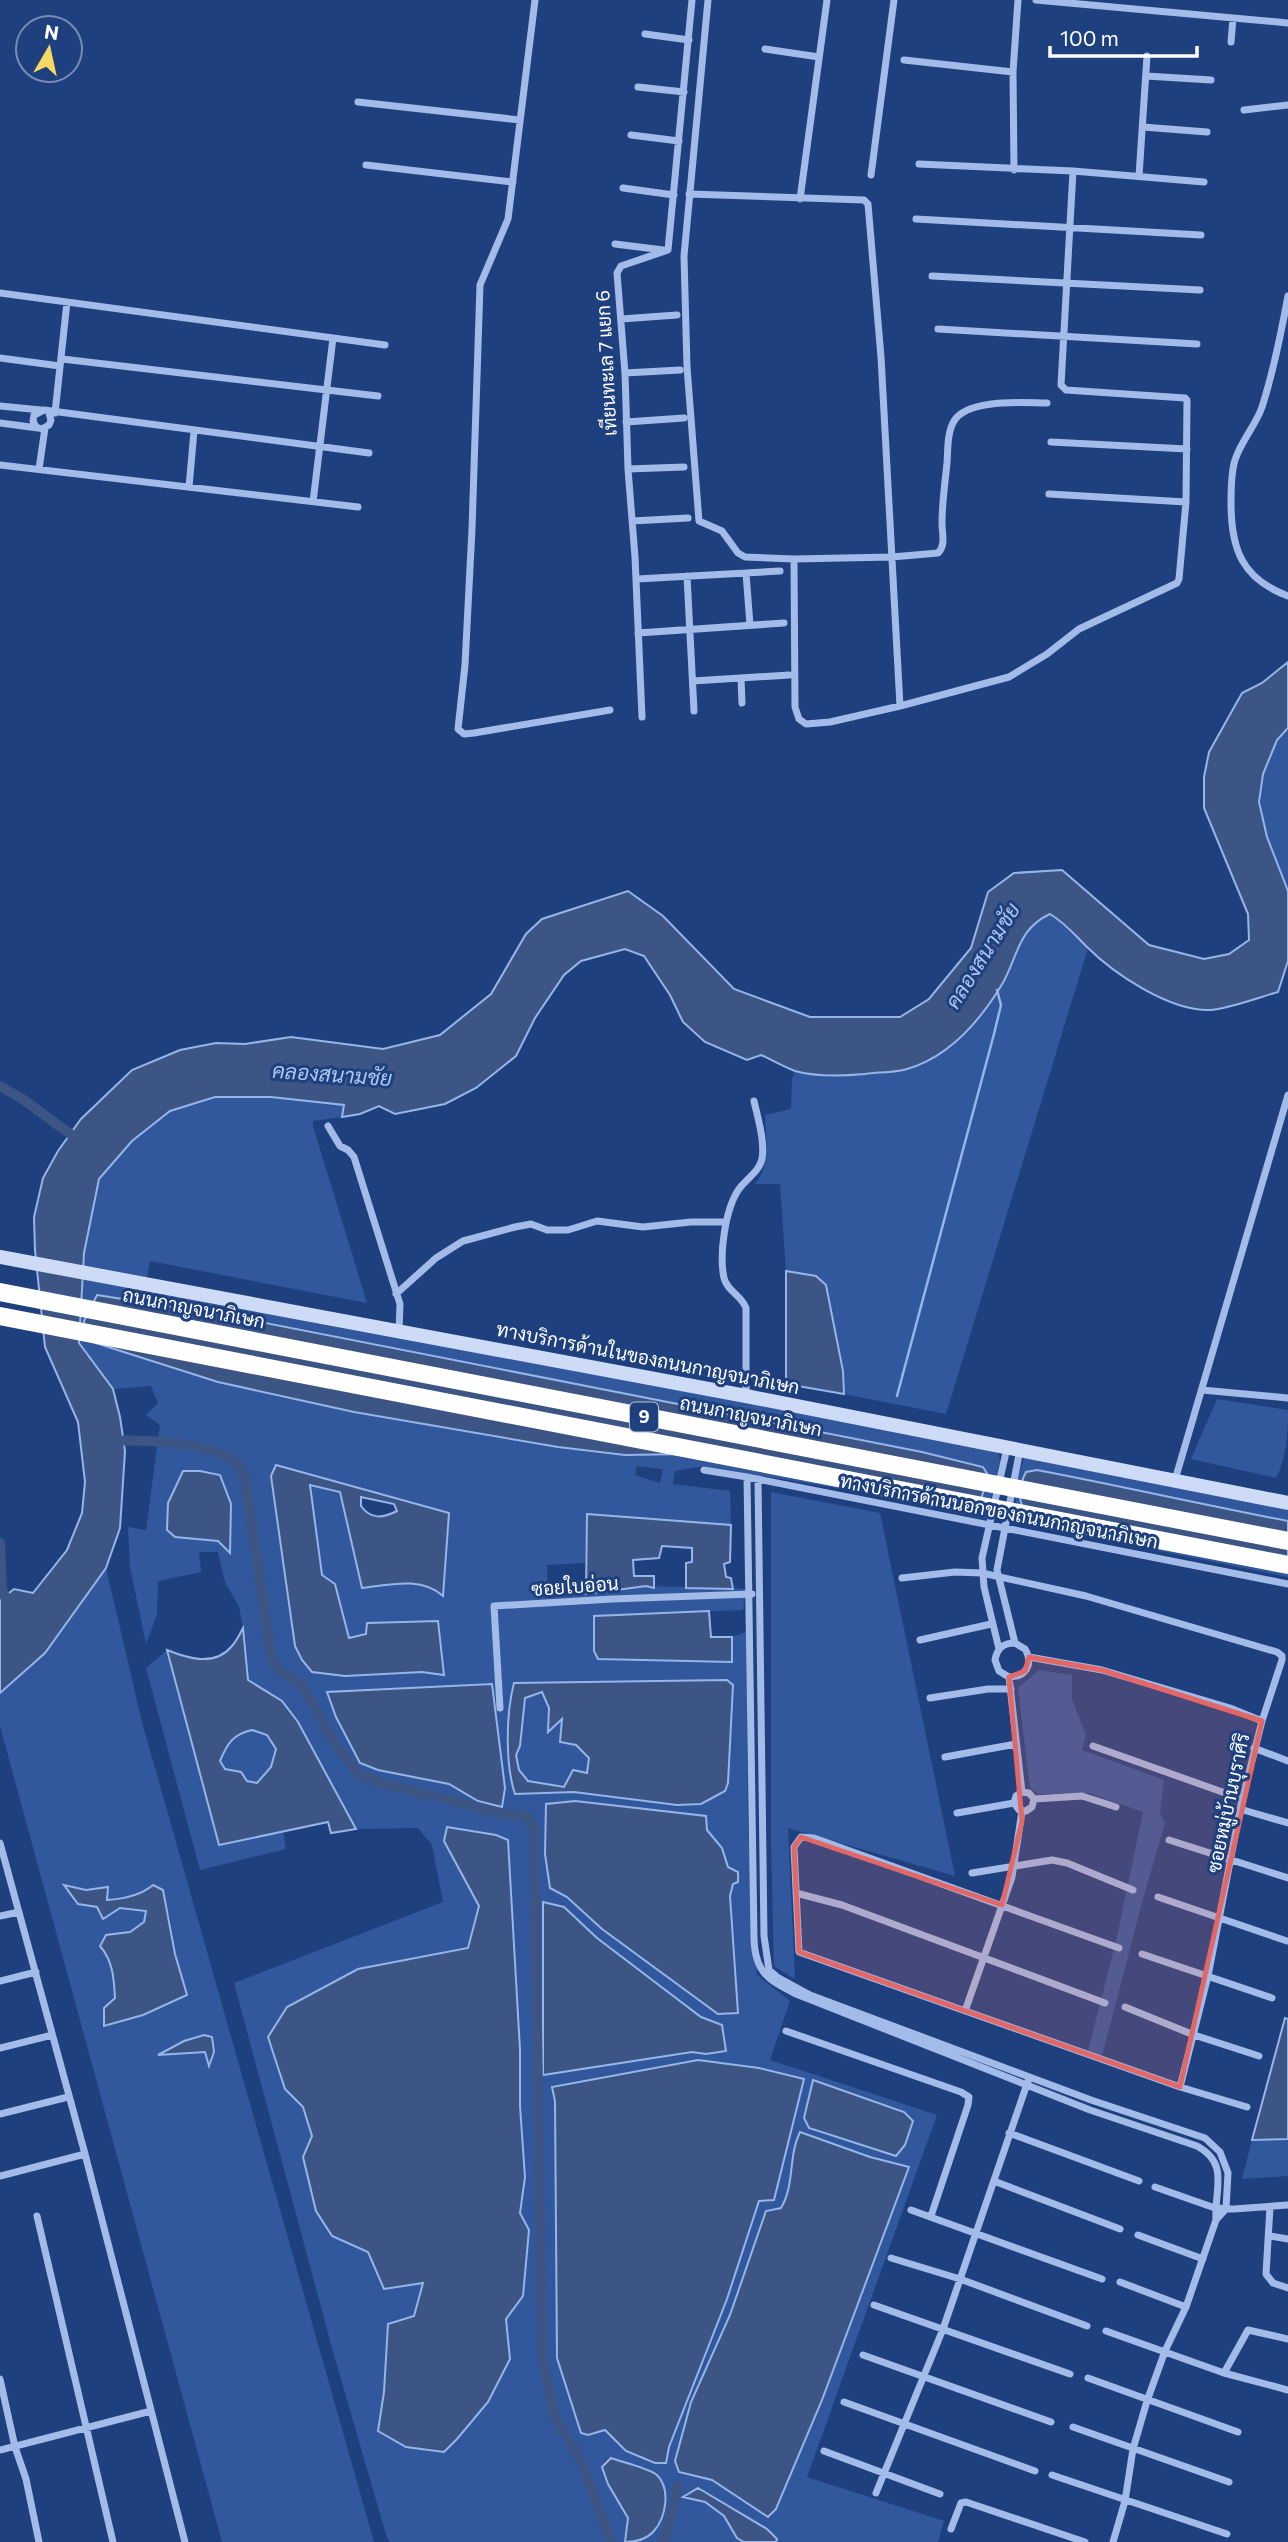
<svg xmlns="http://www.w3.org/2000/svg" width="1288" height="2542" font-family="Commissioner,Sarabun,sans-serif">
	<rect width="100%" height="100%" fill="#1f407f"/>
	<path fill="#31589d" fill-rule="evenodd" d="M1288 728V891C1265 832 1239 784 1288 728Z
		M1051 914 1069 926 1088 948 946 1414 844 1394 843 1371 816 1276 786 1271 780 1184H755C771 1165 766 1138 765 1115L791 1109 792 1079 795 1071C836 1079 906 1078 941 1053 949 1047 955 1037 962 1029 975 1015 990 1001 1001 985 1020 958 1015 929 1051 914Z
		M215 1097H271L345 1105 342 1117 313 1121V1126L367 1303 150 1261 147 1277 153 1290 419 1339 998 1452 1000 1461 986 1519 847 1490 704 1466 675 1471 673 1484 730 1491 731 1525 587 1514 585 1563 547 1565 548 1598 646 1586 746 1589 743 1610 594 1616 732 1662V1637L746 1632 748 1829 757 1975 790 2001 770 2060 937 2115 807 2477 944 2521 938 2542H776L777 2539 698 2488 684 2497C699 2500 712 2504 724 2516 732 2525 734 2535 744 2542H639L654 2531 608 2484 628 2518 625 2542H390L387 2538 332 2348 234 1983 443 1902 432 1845 418 1828 356 1829 326 1772 282 1701 248 1680 245 1636 239 1607 225 1582 218 1552H199L201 1572 158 1581 157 1614 146 1644 130 1567 128 1527 146 1530 160 1425 146 1415 158 1403 151 1386 113 1389 79 1344 84 1253 99 1179 132 1141 170 1111ZM276 1465 449 1513 443 1596C419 1577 391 1585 362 1588L340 1492 310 1484 322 1575 335 1585 349 1638 366 1634 367 1624 443 1675 295 1646ZM637 1466 663 1469 660 1483 635 1475ZM231 1504 229 1552 218 1541 199 1538ZM727 1680 733 1686 728 1783 677 1805 574 1792 516 1794 514 1683ZM492 1684 502 1807 478 1801 449 1784 439 1688ZM447 1828 496 1835 508 1840 520 2050V2106L525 2177 520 2213 529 2230 523 2296 506 2319 510 2359 378 2431 384 2392 415 2316 423 2282 368 2252 332 2236 316 2211 303 2157 312 2136 303 2107 358 1969 468 1948 479 1906 444 1841ZM543 1902 564 1907 597 1938 701 2017 722 2025 726 2051 706 2054 692 2052 544 2075ZM698 2060 759 2068 804 2079 774 2199 759 2200 727 2299 669 2447 666 2463 626 2451 604 2430 588 2435 581 2433 557 2359 555 2100 552 2087ZM800 2132 870 2157 909 2167 822 2400 767 2516 712 2480 679 2472 676 2461 691 2402 730 2315 766 2211 781 2208C795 2185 788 2156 800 2132Z
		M1217 1399 1288 1410C1288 1432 1287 1458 1276 1478L1191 1459Z
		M1025 1457 1288 1509V1577L1016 1522C1015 1501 1015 1476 1025 1457Z
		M771 1492 880 1513 955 1876 788 1828 795 1979 774 1966 771 1841Z
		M106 1568 142 1722 374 2542H222L0 1726V1693L45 1653ZM153 1885 170 1916 175 1954 187 1996 167 2004 104 2008 115 1998 114 1974 106 1953V1936L130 1932 144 1922 146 1910 120 1908 104 1918 97 1907 65 1886 86 1890 108 1887 106 1900C123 1899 140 1896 153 1885ZM212 2037 210 2065 205 2052 160 2054Z
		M167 1650 219 1845 283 1831 286 1849 200 1870 146 1668Z
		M1039 1670 1072 1675V1700L1086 1735 1082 1750 1164 1780 1160 1813 1165 1823 1143 1899 1102 2056 1088 2051 1117 1937 1143 1812 1089 1793 1038 1794 1030 1788 1018 1688Z
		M542 1691 549 1708 548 1731 562 1718 560 1742 576 1745 589 1758 587 1773 565 1788 528 1781 519 1770 516 1755 520 1746 525 1698Z
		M252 1730 267 1735 276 1749 271 1767 257 1783 247 1781 241 1772 225 1769 219 1761C228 1744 233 1734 252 1730Z
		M1288 2139V2176L1242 2179 1252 2140Z"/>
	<path fill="#3c5584" stroke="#96b5e9" stroke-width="2" fill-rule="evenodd" d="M1288 662V728L1277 740 1263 774 1259 802 1267 837 1288 891V961L1278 992C1260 997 1228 1009 1210 1010 1169 1011 1114 974 1086 946 1074 934 1065 923 1050 914 1017 929 1018 958 1001 986 979 1022 949 1057 907 1069 894 1073 878 1072 865 1074 843 1076 816 1077 795 1071 784 1067 772 1060 761 1055L747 1060 705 1042 683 1022 670 995 644 956 625 949 581 961 564 975 535 1018 516 1056 476 1088 445 1104 395 1114 379 1106 360 1114 342 1117 344 1105 271 1097H215L170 1111 132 1141 99 1179 84 1253 79 1343 113 1389 120 1417 125 1451 120 1528 106 1568 45 1653 0 1693V1600L14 1589 33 1593 67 1550 82 1513 85 1482 78 1422 45 1347 35 1250 34 1217 43 1178 58 1151 81 1119 132 1070 180 1050 216 1043 245 1044 291 1037 383 1049 440 1035 491 994 526 934 542 919 628 891 663 916 734 989 810 1017H900L929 999 971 948 988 892 1014 873 1062 870 1149 945 1204 959 1229 954 1249 940 1248 914 1204 808V777L1209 752 1242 693 1262 683Z
		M786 1271 816 1276 826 1285 843 1371 844 1394 786 1384Z
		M97 1295 225 1315 922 1452 983 1467 988 1475 977 1514 686 1454 625 1455 558 1447 354 1412 218 1382 86 1340 84 1321Z
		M276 1465 449 1513 443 1596C421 1576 389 1585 362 1588L340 1492 310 1485 322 1575 335 1584 349 1638 366 1634 367 1623 438 1621 444 1675 422 1672 345 1676 312 1672 302 1660 295 1646 271 1476ZM361 1497 394 1504 397 1511C383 1518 371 1520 361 1506Z
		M1037 1470C1121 1486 1204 1505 1288 1521V1571L1028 1520C1019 1502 1016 1491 1026 1472Z
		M183 1471H200L220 1475 231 1504 230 1553 218 1541 175 1537 167 1530 168 1503Z
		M587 1514 731 1525 730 1562 724 1564 726 1577 731 1578 733 1589 686 1588V1563L692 1562V1548L662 1546 659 1558 633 1560 634 1576H654V1588L646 1586 586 1594Z
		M709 1611 711 1637H732V1662L598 1659 594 1651V1616Z
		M243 1628 248 1680 282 1701 298 1722 356 1829 331 1833 328 1822 219 1845 167 1650C187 1658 214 1667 231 1647 236 1642 240 1634 243 1628ZM252 1730 267 1735 276 1749 271 1767 257 1783 247 1781 241 1772 225 1769 220 1761C227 1744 233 1734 252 1730Z
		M727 1680 733 1685 728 1783 725 1791 701 1804 677 1805 574 1792 515 1794C505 1764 506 1713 514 1683ZM542 1692 549 1708 548 1732 562 1719 560 1742 576 1745 589 1758 587 1773 573 1770 564 1787 528 1781 519 1770 516 1755 520 1746 525 1698Z
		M492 1684 505 1788 502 1807 478 1801 449 1784 378 1770 360 1763 336 1717 327 1692Z
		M575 1801 706 1816 707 1830 722 1848 728 1867 738 1872V1882L733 1884 730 1896 738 2013 718 2014 602 1929 567 1897 550 1888 545 1854 546 1804Z
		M447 1827 496 1835 508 1840 520 2050V2106L525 2177 520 2213 529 2230 523 2296 506 2319 510 2359 488 2402 457 2439 444 2452 406 2447 378 2431 384 2392 388 2324 414 2316 423 2283 384 2289 368 2252 332 2236 316 2211 303 2157 312 2136 303 2107 285 2089 268 2037 287 2007 358 1969 468 1948 479 1906 444 1841Z
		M64 1885 86 1890 108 1887 107 1900C124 1899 140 1896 153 1885L163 1890 175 1954 187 1995 143 2015 104 2026V2008L115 1998C114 1979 113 1961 100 1946L106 1935 130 1932 144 1922 146 1911 120 1908 103 1919 97 1907 78 1904Z
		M543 1902 564 1907 597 1938 701 2017 722 2025 726 2051 706 2054 692 2052 543 2075Z
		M1285 2018 1288 2019V2139L1252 2140Z
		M204 2035 212 2037 214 2052 209 2066 205 2052 158 2055 184 2041Z
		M698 2060 759 2068 804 2079 774 2200 759 2201 727 2299 669 2447 666 2463H655L626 2451 605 2430 588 2435 581 2433 557 2358 555 2101 552 2087Z
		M813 2080 904 2112 913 2121 905 2145 896 2156 809 2128 804 2118Z
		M800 2132 870 2157 909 2167 822 2400 776 2509 768 2517 712 2480 679 2472 675 2461 691 2402 730 2315 766 2211 781 2208C795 2185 788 2156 800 2132Z
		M611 2458C622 2462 649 2468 657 2475 671 2489 666 2517 654 2531 647 2539 636 2542 625 2542L628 2518 608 2484 602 2467Z
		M698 2488 767 2529 777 2539 776 2542H744L737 2538 724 2516 705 2502 683 2497Z"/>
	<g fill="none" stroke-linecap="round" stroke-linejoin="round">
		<path stroke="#96b5e9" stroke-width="2.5" d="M897 1396 994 1034 1001 1005 997 990"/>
		<path stroke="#3c5584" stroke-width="10" d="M0 1086 24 1100 81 1142
			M111 1441C143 1439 205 1443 232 1459 238 1463 241 1471 245 1478L271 1657 279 1670 302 1685 334 1742 358 1774 381 1783 501 1813 528 1817 534 1829 542 2355 555 2418 581 2461 611 2542
			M0 1543 2 1588 9 1609
			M662 2542 665 2539 678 2485"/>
		<path stroke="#a2bbe8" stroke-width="7" d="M535 0 508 219 480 285 472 529 465 665 458 729 464 734 474 733 610 710
			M708 0 684 256 687 367 699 521 722 531 738 553 745 557 794 559 892 557 938 553C946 546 942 533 942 523 942 503 945 483 947 463 948 449 947 433 954 421 968 398 1024 403 1047 403
			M1036 0 1288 23
			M645 34 689 40
			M1231 42 1233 18
			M765 49 819 57
			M904 60 1013 72
			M1146 76 1211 80
			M638 87 684 92
			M358 102 520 120
			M1244 110 1288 105
			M1143 127 1207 132
			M631 135 679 141
			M366 165 513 182
			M1014 170 1013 72 1018 0
			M1073 171 1204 182
			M871 175 894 0
			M1139 176 1147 56
			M623 188 674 195
			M689 194 864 200 868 204 881 357 900 706
			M800 199 827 0
			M916 219 1201 235
			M615 244 663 250
			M932 276 1200 290
			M0 293 385 345
			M1288 296C1281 334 1274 370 1262 407 1256 425 1241 441 1235 460 1231 473 1231 489 1231 503 1231 549 1242 579 1288 596
			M621 319 677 315
			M938 329 1197 344
			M0 358 60 366
			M62 359 378 396
			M625 373 680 370
			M0 406 41 410
			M49 413 51 420 49 425 42 429 36 427 33 421 34 415 44 410 369 453
			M55 413 67 302
			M626 422 684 418
			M0 423 38 428
			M1051 442 1187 449
			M0 465 358 507
			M39 469 45 428
			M628 469 684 467
			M189 487 194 431
			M1049 494 1186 502
			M313 502 333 338
			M632 521 688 518
			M794 559 795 707 799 719 806 724 830 722 900 706 1009 677 1047 654 1079 629 1177 583 1179 579 1186 502 1187 400 1185 398 1066 390 1061 385 1073 171 919 164
			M746 573 750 625
			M687 576 694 711
			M637 579 780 571
			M638 633 784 623
			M741 678 742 703
			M693 681 789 675
			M642 717 635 557 628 469 625 373 617 273 621 266 668 250 692 0
			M328 1126 340 1146 348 1150 354 1157 400 1304 399 1331
			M396 1294 436 1258 463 1241 515 1227 531 1224 547 1230H568L597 1221 643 1227 691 1222H726
			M1202 1390 1288 1398
			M746 1396V1308C742 1296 727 1291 724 1278 719 1255 725 1209 739 1189 746 1179 759 1172 762 1159 765 1141 758 1119 754 1101
			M704 1470 747 1477 1288 1584
			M747 1477 754 1939C755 1972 768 1980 796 1994L1090 2110 1197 2146C1230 2164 1214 2189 1216 2220
			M758 1479 764 1936 769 1970 777 1977 810 1995 1091 2100 1205 2138 1220 2152 1228 2173 1226 2209 1216 2220 1186 2307 1165 2351 1147 2401 1133 2449 1125 2501 1113 2542
			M1175 1480 1288 1095
			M902 1578 955 1572 982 1573 1086 1596 1277 1652 1282 1656V1660L1262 1721
			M920 1640 991 1624
			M1015 1643C1003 1643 997 1648 995 1660L999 1671 1009 1677C1026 1677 1034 1664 1025 1649L1015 1643 997 1570 1020 1449
			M999 1649 984 1587 982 1558 1007 1448
			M1029 1657 1102 1670 1230 1708 1262 1721 1241 1805 1208 1976 1180 2087
			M1009 1677 1022 1792 1016 1796 1014 1803 1019 1810 1026 1811 1032 1807 1034 1799 1029 1793 1022 1792
			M930 1698 988 1689H1011
			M500 1708 494 1606 612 1599 752 1594
			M1093 1746 1242 1799
			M1254 1748 1288 1761
			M945 1757 1016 1744
			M1034 1799 1082 1796 1116 1807
			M1240 1809 1288 1823
			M957 1813 1014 1803
			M1169 1840 1288 1878
			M0 1843 85 2154 185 2542
			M972 1873 1052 1860 1067 1863 1133 1890
			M796 1893 842 1905 1105 2003
			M1158 1897 1287 1941
			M0 1916 19 1912
			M1119 1948 814 1838 801 1837 794 1847 799 1952 1180 2087 1247 2107
			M1142 1954 1272 1998
			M0 1981 36 1972
			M1125 2007 1194 2035 1259 2056
			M965 2011 1012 1877 1022 1811
			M786 2031 961 2092 969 2097 968 2105 931 2216
			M0 2048 52 2035
			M0 2114 68 2097
			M1009 2133 1139 2181
			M0 2176 85 2154
			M994 2181 1120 2229
			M1155 2187 1215 2208 1234 2209 1288 2205
			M1270 2207 1266 2274 1273 2283 1288 2288
			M911 2210 1102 2279
			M37 2216 113 2542
			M1138 2235 1203 2259
			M1270 2236 1288 2239
			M891 2258 960 2279 1087 2326
			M1120 2282 1186 2307
			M874 2305 1070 2374
			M1106 2331 1224 2373 1288 2390
			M863 2355 1051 2422
			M1224 2373 1248 2330 1288 2339
			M1088 2378 1238 2432
			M0 2379 15 2447 26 2479 39 2542
			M844 2402 1035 2471
			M1073 2427 1229 2482
			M0 2450 151 2411
			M824 2451 940 2494
			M1052 2475 1227 2534
			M876 2493 943 2329 1028 2081
			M951 2529 961 2503 966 2502 1085 2542"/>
		<path stroke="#cddbf6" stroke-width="14" d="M0 1257 746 1396 1288 1503"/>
		<path stroke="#fff" stroke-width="18" d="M0 1292 1288 1541
			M0 1316 1288 1565"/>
	</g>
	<path fill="#e26868" fill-opacity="0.2" stroke="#e26868" stroke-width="5" stroke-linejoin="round" d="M1029 1657 1102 1670 1262 1721 1180 2087 799 1952 794 1847 801 1837 1002 1905 1022 1821 1009 1677 1025 1671Z"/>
	<g text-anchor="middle" stroke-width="6" stroke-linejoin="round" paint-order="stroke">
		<rect fill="#1f407f" stroke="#bcc6d9" stroke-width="2" x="630" y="1402.5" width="28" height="29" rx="5"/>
		<g font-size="18" font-weight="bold" fill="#fff">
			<text x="644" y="1423">9</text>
		</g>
		<g font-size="19" fill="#fff" stroke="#1f407f">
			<text transform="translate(606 363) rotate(-93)" y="7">เทียนทะเล 7 แยก 6</text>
			<text transform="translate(194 1308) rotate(11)" y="7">ถนนกาญจนาภิเษก</text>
			<text transform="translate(648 1358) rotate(11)" y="7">ทางบริการด้านในของถนนกาญจนาภิเษก</text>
			<text transform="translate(751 1416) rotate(11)" y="7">ถนนกาญจนาภิเษก</text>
			<text transform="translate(999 1511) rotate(11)" y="7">ทางบริการด้านนอกของถนนกาญจนาภิเษก</text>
			<text transform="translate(575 1586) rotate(-4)" y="7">ซอยใบอ่อน</text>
			<text transform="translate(1228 1803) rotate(-78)" y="7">ซอยหมู่บ้านบุราศิริ</text>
		</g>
		<g font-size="21" font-style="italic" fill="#aec6f0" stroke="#1f407f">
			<text transform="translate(983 956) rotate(-58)" y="7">คลองสนามชัย</text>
			<text transform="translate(332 1075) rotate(4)" y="7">คลองสนามชัย</text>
		</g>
	</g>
	<g transform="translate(49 49) rotate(9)"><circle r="33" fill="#1f407f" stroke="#798cb2" stroke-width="2"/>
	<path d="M0-5L12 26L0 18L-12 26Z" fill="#f6d962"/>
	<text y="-10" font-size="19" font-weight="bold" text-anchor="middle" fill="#ffffff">N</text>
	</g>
	<path d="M1050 46v10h147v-10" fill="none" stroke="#ffffff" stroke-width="3.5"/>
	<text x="1060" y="46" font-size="21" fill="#ffffff" stroke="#1f407f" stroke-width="5" paint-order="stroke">100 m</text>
</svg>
